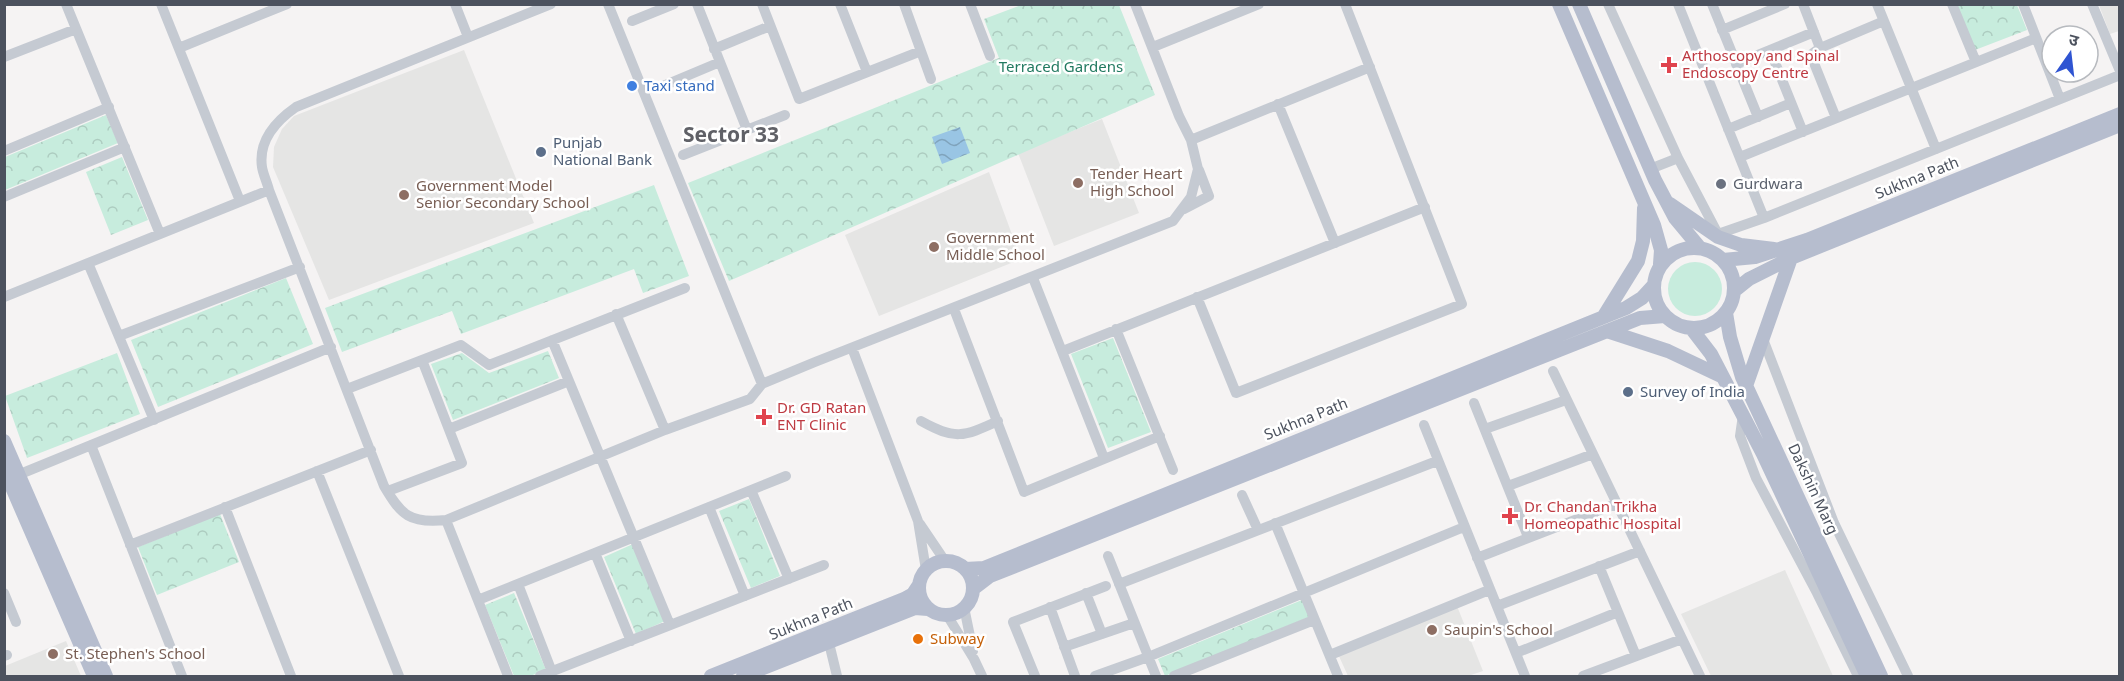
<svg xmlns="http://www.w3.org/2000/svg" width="2124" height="681" font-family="'Noto Sans','Noto Sans Devanagari',sans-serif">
	<defs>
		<pattern id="park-crowns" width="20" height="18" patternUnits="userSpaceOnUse" patternTransform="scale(1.5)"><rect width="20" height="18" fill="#c7ecdd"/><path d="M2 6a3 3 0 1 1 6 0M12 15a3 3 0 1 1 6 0" fill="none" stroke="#adccc0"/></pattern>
		<pattern id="water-waves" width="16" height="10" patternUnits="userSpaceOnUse" patternTransform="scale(1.5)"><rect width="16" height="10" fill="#99c5e4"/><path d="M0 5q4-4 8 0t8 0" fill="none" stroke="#7fa3bc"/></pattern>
	</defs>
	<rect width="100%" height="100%" fill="#f5f3f3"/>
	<path fill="#e5e5e4" d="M2099 5H2119V31L2110 34Z
		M464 50 534 223 329 300 273 167 274 147 282 129 294 116Z
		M1102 119 1139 213 1054 246 1018 153Z
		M989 172 1021 259 879 316 845 235Z
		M1785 570 1833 676H1711L1681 614Z
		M1457 606 1483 671 1468 676H1348L1338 654Z
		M66 641 81 676H5V666Z"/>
	<path fill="url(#park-crowns)" d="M1021 5H1119L1155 95 729 281 688 183 999 58 984 19Z
		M1957 5H2017L2027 30 1975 50Z
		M106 115 118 143 5 190V157Z
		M122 157 148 220 111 235 86 172Z
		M654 185 689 276 643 293 634 269 461 334 452 311 342 352 325 308Z
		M286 278 313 344 158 407 131 340Z
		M1113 338 1151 432 1108 448 1071 354Z
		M548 351 559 378 453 420 431 364 462 353 489 373Z
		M117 353 140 414 27 458 5 396Z
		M749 499 780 576 751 588 719 511Z
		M220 514 239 562 157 595 138 547Z
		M633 544 665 621 636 634 604 557Z
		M514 593 546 670 530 676H514L485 605Z
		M1302 600 1309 617 1165 676 1158 659Z"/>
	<path fill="#c7ecdd" d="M1668 289a27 27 0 1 1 54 0a27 27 0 1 1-54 0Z"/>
	<path fill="url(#water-waves)" d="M960 127 970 153 942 164 932 137Z"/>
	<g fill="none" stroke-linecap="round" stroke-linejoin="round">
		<path stroke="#c5cad2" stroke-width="10" d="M66 4 160 234
			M161 4 240 201
			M455 4 468 37
			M551 4 296 107C276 121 258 140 262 167 263 174 267 182 269 190L384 486C401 515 410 524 446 520L665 430 750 399 762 384 815 362 1173 221 1191 197 1198 169 1191 140 1179 116 1135 4
			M608 4 762 384
			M697 4 747 130
			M762 4 799 99 921 51
			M840 4 867 72
			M904 4 931 79
			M970 4 990 56
			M1608 4 1678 158 1718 234 1764 218 2120 75
			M1678 4 1764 218
			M1712 4 1758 117
			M1803 4 1820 48
			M1877 4 1936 149
			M1952 4 1976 62
			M2023 4 2060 99
			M2092 4 2120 71
			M632 21 674 4
			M1722 30 1785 4
			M1153 47 1259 4
			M179 48 287 4
			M714 49 770 26
			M1770 50 1803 132
			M4 57 76 29
			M1736 64 1814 32
			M658 88 720 62
			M1278 104 1335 243
			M1836 118 1812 58 1813 53 1820 48 1884 21
			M1728 129 1791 103
			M1191 140 1370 67
			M4 151 109 107
			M683 155 785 115
			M1740 157 2036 38
			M1650 169 1678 158
			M4 197 125 147
			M1184 209 1209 196 1199 170
			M88 263 154 420
			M1033 278 1104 458
			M4 297 269 190
			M1197 297 1236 393 1462 304 1345 4
			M954 309 1024 492 1160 436
			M616 314 665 430
			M1116 329 1173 470
			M119 336 300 267
			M1763 339 1834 523 1908 676
			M552 340 670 625
			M852 348 918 521 926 570
			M1063 351 1425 207
			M1553 371 1700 676
			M347 389 461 345 489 365 685 288
			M1474 403 1528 537
			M1743 415 1740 436 1756 478 1817 593 1858 676
			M921 421C955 440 963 437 998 421
			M1424 425 1525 676
			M449 429 569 381
			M1485 429 1566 400
			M91 445 182 676
			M317 471 399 676
			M13 477 331 347
			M1508 486 1593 454
			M751 490 789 579
			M388 491 462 463 422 360
			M1242 495 1258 530
			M225 507 291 676
			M709 507 745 596
			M446 520 508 676
			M1275 523 1338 676
			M920 524 945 561
			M130 545 371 450
			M595 553 631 641
			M1108 556 1156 676
			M1477 558 1616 504
			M1599 566 1636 656
			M518 584 552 672
			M1119 584 1437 461
			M4 593 16 622
			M1086 593 1102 634
			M478 600 786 476
			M1497 606 1640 551
			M964 607 973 651
			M1050 607 1075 676
			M947 615 974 659 982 676
			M829 643 837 676
			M1064 647 1134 623
			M1516 653 1618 612
			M1330 655 1489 590
			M4 656 7 655
			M540 676 824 565
			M1035 676 1013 622 1106 586
			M1095 676 1148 657 1464 527
			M1174 676 1314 620
			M1583 676 1682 639"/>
		<path stroke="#b6bdce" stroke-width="14" d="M1559 4 1654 225 1661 250 1660 264
			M1579 4 1655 180 1675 218 1700 248
			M1670 204 1718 237 1741 245 1774 249
			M1654 288a40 40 0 1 1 80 0a40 40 0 1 1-80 0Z
			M1723 260 1755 257 1807 240 2120 114
			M1734 291 1749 279 1791 258 2120 125
			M1726 313 1730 337 1742 377 1881 676
			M1604 316 1638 261 1643 241 1644 208
			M1691 328 1711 354 1763 454 1867 676
			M1607 331 1668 351 1723 377
			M1746 386 1791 258
			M4 441 106 676
			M4 469 94 676
			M919 588a27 27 0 1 1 54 0a27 27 0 1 1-54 0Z
			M965 569 984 568 1626 308 1642 298 1653 286
			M973 589 990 576 1640 318 1665 316
			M711 676 904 599 913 594 919 585
			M743 676 915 608 928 609"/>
	</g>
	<g fill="#e0444e" stroke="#fff" stroke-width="2">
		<path d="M1666 56h6v6h6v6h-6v6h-6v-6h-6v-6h6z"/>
		<path d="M761 408h6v6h6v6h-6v6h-6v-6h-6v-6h6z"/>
		<path d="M1507 507h6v6h6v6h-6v6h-6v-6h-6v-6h6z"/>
	</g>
	<circle fill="#3f7fe0" stroke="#fff" stroke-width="2" cx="632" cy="86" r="6"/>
	<g fill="#5c6f8a" stroke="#fff" stroke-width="2">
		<circle cx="541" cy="152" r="6"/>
		<circle cx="1628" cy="392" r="6"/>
	</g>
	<g fill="#8d6e63" stroke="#fff" stroke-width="2">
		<circle cx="1078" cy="183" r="6"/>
		<circle cx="404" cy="195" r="6"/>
		<circle cx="934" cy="247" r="6"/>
		<circle cx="1432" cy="630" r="6"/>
		<circle cx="53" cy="654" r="6"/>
	</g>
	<circle fill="#6b7280" stroke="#fff" stroke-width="2" cx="1721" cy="184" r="6"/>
	<circle fill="#e8710a" stroke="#fff" stroke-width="2" cx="918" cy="639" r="6"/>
	<g text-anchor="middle" stroke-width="5" stroke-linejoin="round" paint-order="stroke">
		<g font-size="15" fill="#be3a42" stroke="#fff" text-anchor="start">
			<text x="1682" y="61">Arthoscopy and Spinal<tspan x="1682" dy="17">Endoscopy Centre</tspan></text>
			<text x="777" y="413">Dr. GD Ratan<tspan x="777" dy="17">ENT Clinic</tspan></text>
			<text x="1524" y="512">Dr. Chandan Trikha<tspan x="1524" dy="17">Homeopathic Hospital</tspan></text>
		</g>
		<g font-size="15" fill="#227a61" stroke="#fff">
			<text x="1061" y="72">Terraced Gardens</text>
		</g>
		<g font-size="15" fill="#366cbe" stroke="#fff" text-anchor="start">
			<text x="644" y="91">Taxi stand</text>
		</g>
		<g font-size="15" fill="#4e5e75" stroke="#fff" text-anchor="start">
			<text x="553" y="148">Punjab<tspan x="553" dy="17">National Bank</tspan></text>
			<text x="1640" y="397">Survey of India</text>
		</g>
		<g font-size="15" fill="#785e54" stroke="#fff" text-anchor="start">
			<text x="1090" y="179">Tender Heart<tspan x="1090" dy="17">High School</tspan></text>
			<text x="416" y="191">Government Model<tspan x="416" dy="17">Senior Secondary School</tspan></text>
			<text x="946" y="243">Government<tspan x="946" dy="17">Middle School</tspan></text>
			<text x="1444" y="635">Saupin's School</text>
			<text x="65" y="659">St. Stephen's School</text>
		</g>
		<g font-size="15" fill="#4c525e" stroke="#fff">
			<text transform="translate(1917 178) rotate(-22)" y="5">Sukhna Path</text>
			<text transform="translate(1306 419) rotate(-22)" y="5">Sukhna Path</text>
			<text transform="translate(1813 489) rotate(65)" y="5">Dakshin Marg</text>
			<text transform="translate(811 619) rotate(-22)" y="5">Sukhna Path</text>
		</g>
		<g font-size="15" fill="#5b616d" stroke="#fff" text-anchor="start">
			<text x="1733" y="189">Gurdwara</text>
		</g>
		<g font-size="15" fill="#c56008" stroke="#fff" text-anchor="start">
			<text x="930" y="644">Subway</text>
		</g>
		<g font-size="21" font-weight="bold" fill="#606167" stroke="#fff">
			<text x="731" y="142">Sector 33</text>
		</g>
	</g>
	<rect width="2124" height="681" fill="none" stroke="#4c525e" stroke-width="12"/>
	<g transform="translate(2070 54) rotate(14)"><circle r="28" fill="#ffffff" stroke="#b7babf" stroke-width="1.5"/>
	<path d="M0-4.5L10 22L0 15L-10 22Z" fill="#2f54d2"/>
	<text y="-9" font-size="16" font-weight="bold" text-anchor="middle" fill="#4c525e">उ</text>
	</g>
</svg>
